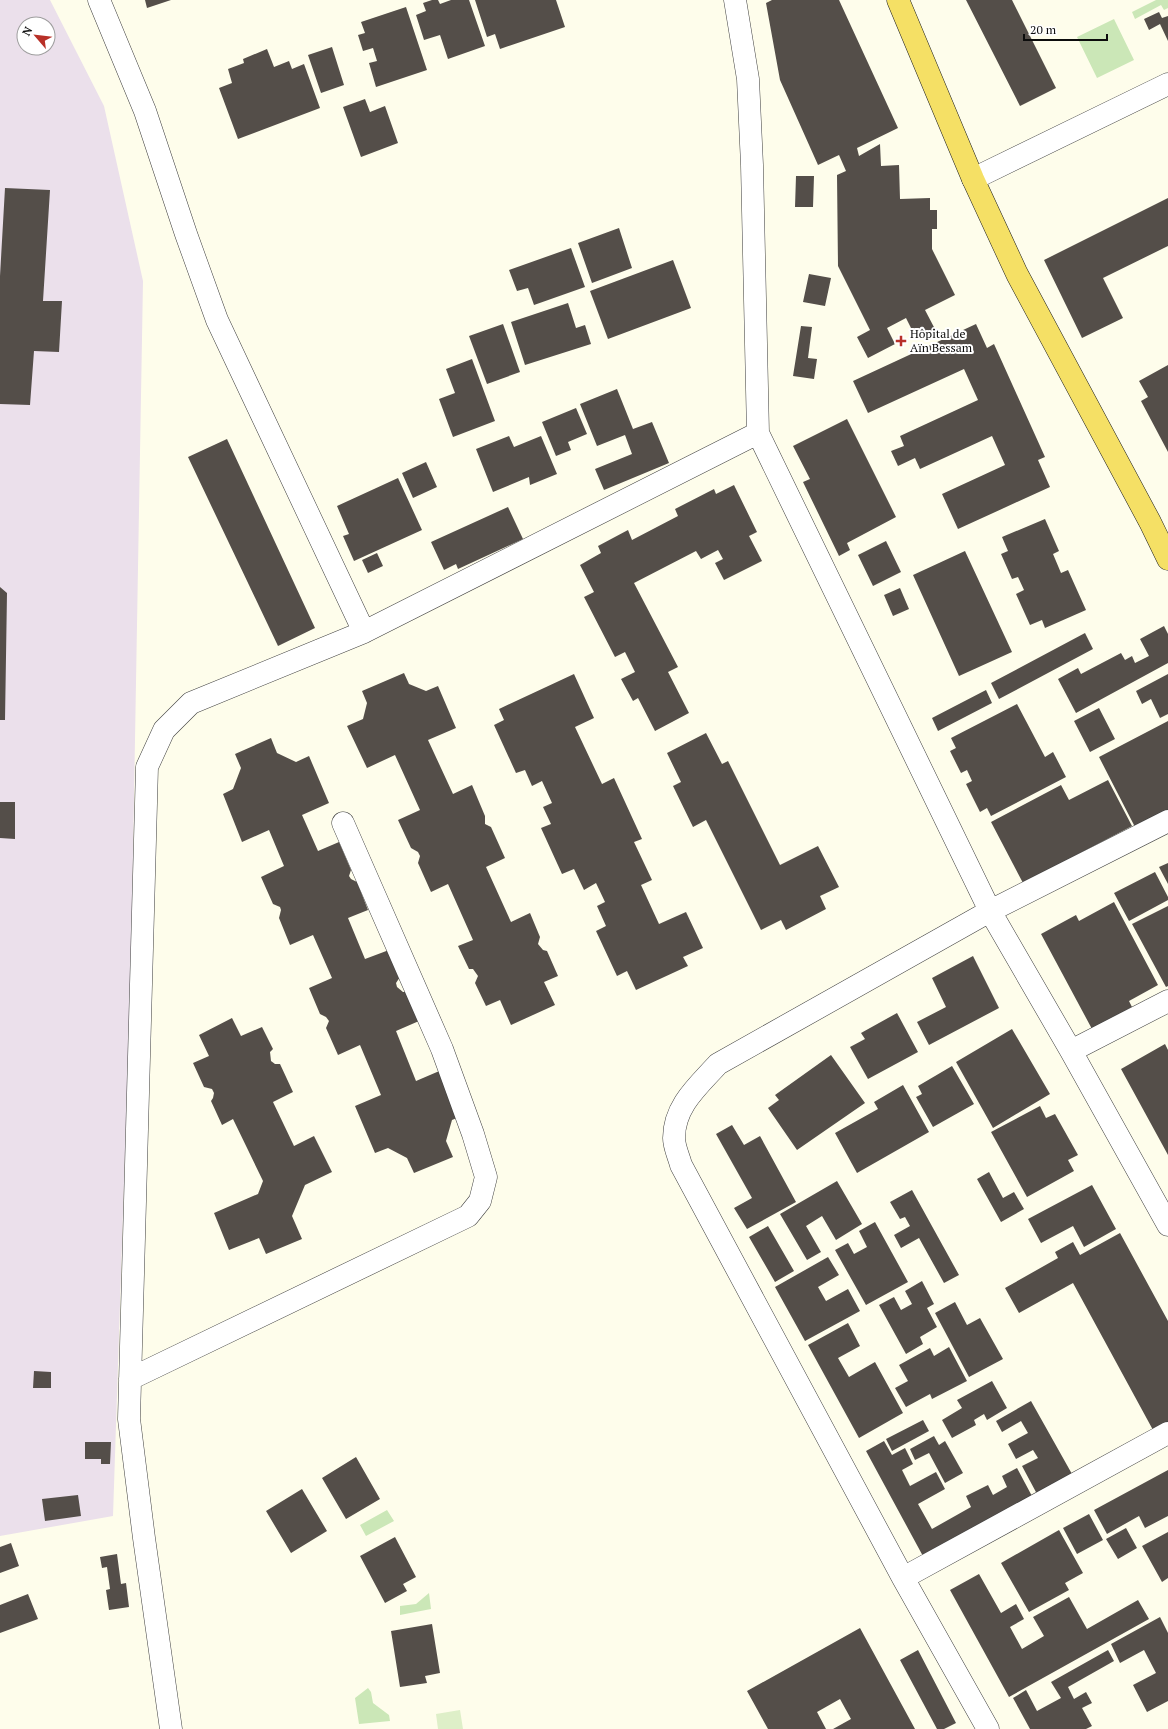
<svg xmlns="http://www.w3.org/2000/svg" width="1168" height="1729" font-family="'PT Serif',serif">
	<rect width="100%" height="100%" fill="#fefdeb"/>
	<path fill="#ebe0eb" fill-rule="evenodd" d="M0 0H50L104 106 143 281 131 970 113 1516 0 1536ZM24 24H48V48H24Z"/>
	<path fill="#cbe7b7" d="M1156 0H1168V8L1164 10 1161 5 1135 19 1132 12Z
		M1114 19 1134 60 1097 78 1077 37Z
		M387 1510 394 1521 366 1536 360 1525Z
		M429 1593 431 1609 400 1615V1606L416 1604Z
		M368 1688 371 1692 373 1703 389 1715 390 1721 359 1724 355 1698Z"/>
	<path fill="#deefc8" d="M460 1710 463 1729H438L436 1714Z"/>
	<path fill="#544e49" d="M145 0H171L147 8Z
		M432 0H438L440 4 451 0H469L485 46 448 59 440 35 424 40 416 15 426 11 423 3Z
		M475 0H556L565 27 500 49 495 34 487 37Z
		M772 0H839L898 128 857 148 859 156 880 144 881 166 899 165 900 199 930 198V210H937V229H932V249L955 295 925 310 936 331 917 340 906 318 887 328 895 344 868 358 857 337 870 330 838 266 837 175 846 171 839 155 818 165 780 80 766 3Z
		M966 0H1012L1056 88 1020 106Z
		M406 7 427 70 376 87 369 63 377 61 373 48 363 51 358 35 365 33 361 22Z
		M1159 12 1162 18 1168 16V41L1160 24 1149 30 1144 19Z
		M332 47 344 85 321 93 308 55Z
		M267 49 274 67 289 61 292 69 304 64 320 108 238 139 219 88 232 83 228 69 244 63 243 59Z
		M365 99 370 112 385 106 398 143 361 157 343 107Z
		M796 176H814L813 207H795Z
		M5 188 50 190 43 301H62L59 352 34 351 30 405 0 404V276Z
		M1168 198V246L1103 278 1123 318 1082 338 1044 260Z
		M619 228 632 268 592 283 578 243Z
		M571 248 585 287 534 305 528 288 517 291 509 270Z
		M673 260 691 308 608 339 590 291Z
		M809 274 831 278 825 306 803 302Z
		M568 303 576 328 585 325 591 344 525 365 511 322Z
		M503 324 520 372 487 384 469 336Z
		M976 324 987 348 994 344 1045 457 1038 460 1050 487 958 529 942 494 1005 465 992 436 920 469 915 458 898 466 891 451 904 446 900 436 978 400 964 369 868 413 853 381Z
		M801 326 812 327 808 358 817 359 814 379 793 376Z
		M472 359 495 421 453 437 439 399 455 393 446 369Z
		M1168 365V452L1141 401 1148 397 1139 381Z
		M617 389 633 429 652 422 669 463 604 490 595 469 632 454 625 435 597 446 580 404Z
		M576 408 587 434 568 442 571 450 556 456 542 422Z
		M847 419 896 517 847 543 850 550 839 556 803 482 810 479 793 446Z
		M509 436 514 447 541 436 557 474 530 485 529 477 493 492 476 449Z
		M227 439 315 628 278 646 188 457Z
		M426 462 437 487 413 498 402 473Z
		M398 478 422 530 354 561 343 536 349 534 337 506Z
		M734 485 757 532 749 536 762 561 724 580 715 563 723 559 718 550 701 559 696 551 634 583 678 667 668 672 689 713 655 731 638 698 633 701 621 679 635 672 625 652 615 657 584 597 594 592 580 565 601 553 598 546 628 530 632 540 678 516 675 509 714 489 716 494Z
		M508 507 523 539 458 569 456 564 444 570 431 542Z
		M1045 519 1059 551 1053 554 1061 573 1068 570 1086 610 1045 628 1042 620 1030 625 1016 594 1024 590 1018 577 1012 579 1001 554 1008 551 1002 537Z
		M886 541 901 572 873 586 858 555Z
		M965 551 1012 652 959 676 913 575Z
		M377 553 383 566 368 573 362 560Z
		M0 587 7 593 5 720H0Z
		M900 588 909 609 893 616 884 595Z
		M1164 626 1168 634V663L1076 713 1058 679 1078 668 1081 674 1121 653 1125 660 1132 656 1135 663 1149 656 1140 639Z
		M1085 633 1093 649 999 699 991 683Z
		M404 673 409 684 426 691 438 686 456 728 428 740 453 794 472 785 485 816V824L491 827 505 858 486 867 511 922 530 913 540 937 538 944 543 950 547 951 558 976 544 982 555 1005 511 1025 500 1000 486 1006 475 983 478 976 473 969H469L458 946 473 940 448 884 431 892 418 863 420 856 418 852 411 848 398 820 420 810 395 755 367 768 347 726 363 719 367 703 362 691Z
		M574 674 594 718 575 727 602 784 614 778 642 839 634 842 652 880 641 885 659 924 686 912 703 948 683 957 688 966 636 990 627 971 617 976 596 931 606 926 597 906 605 902 596 883 584 890 574 869 562 874 541 828 551 824 543 807 552 803 542 781 532 786 525 770 516 773 494 725 504 720 499 709Z
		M1168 674V714L1160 718 1151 699 1142 704 1136 691Z
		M986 690 992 703 938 731 932 718Z
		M1017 704 1045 757 1053 752 1066 777 991 816 987 808 980 812 966 784 972 781 967 770 961 773 950 751 956 748 951 738Z
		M1099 708 1115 739 1090 752 1074 721Z
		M1168 721V810L1135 827 1099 757Z
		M706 733 722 764 728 761 780 865 818 846 839 887 820 896 826 909 786 930 781 920 761 930 706 820 693 827 673 786 681 782 667 753Z
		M271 738 277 753 296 762 309 756 329 803 302 815 318 851 339 842 351 870 349 876 351 879 357 882 368 910 348 918 365 959 389 950 400 977 396 983 397 987 403 992H406L419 1021 396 1031 416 1081 444 1069 464 1115 452 1120 446 1141 453 1157 414 1173 407 1158 388 1148 375 1153 355 1106 381 1095 360 1045 338 1055 326 1028 329 1021 326 1017 320 1014 309 988 332 978 313 935 290 945 279 918 281 910 280 907 273 904 261 877 284 866 269 830 242 842 223 794 233 789 241 768 235 754Z
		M1108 780 1132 826 1023 883 991 822 1061 785 1069 800Z
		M0 802H15V839L0 838Z
		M1168 863V884L1159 867Z
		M1155 872 1168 897V900L1129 921 1114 893Z
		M1114 902 1158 985 1129 1001 1132 1007 1092 1029 1041 934 1076 915 1079 921Z
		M1168 906V986L1166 987 1132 924Z
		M973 956 999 1008 929 1045 917 1022 946 1007 932 978Z
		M897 1013 918 1052 868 1079 850 1047 865 1039 861 1033Z
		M232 1018 241 1036 262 1027 273 1049 270 1052 271 1061 275 1064H280L293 1092 273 1102 294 1146 314 1136 332 1172 305 1185 292 1216 302 1239 266 1254 259 1238 229 1250 214 1213 258 1194 263 1181 233 1119 222 1125 211 1101 213 1098 214 1093 212 1089 204 1087 193 1063 209 1056 199 1035Z
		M1012 1029 1050 1094 993 1128 956 1062Z
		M1165 1044 1168 1050V1155L1121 1069Z
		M831 1055 865 1103 797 1150 768 1108 779 1100 775 1095Z
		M952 1066 974 1104 933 1127 916 1097 922 1094 918 1086Z
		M903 1085 929 1132 857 1173 835 1133 878 1109 874 1102Z
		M1040 1106 1046 1118 1055 1114 1078 1155 1068 1160 1074 1171 1027 1197 991 1132Z
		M732 1125 744 1145 760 1136 796 1202 747 1229 734 1208 752 1198 716 1134Z
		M989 1172 1003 1198 1014 1192 1024 1209 1001 1222 977 1179Z
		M837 1181 862 1224 836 1240 822 1216 806 1226 821 1252 807 1260 780 1214Z
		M1092 1185 1116 1229 1084 1247 1073 1226 1041 1243 1028 1219Z
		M912 1190 959 1275 944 1283 919 1238 901 1248 894 1235 910 1226 905 1217 900 1219 890 1202Z
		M875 1222 908 1282 866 1305 835 1250 848 1243 854 1254 867 1247 859 1231Z
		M768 1226 794 1271 775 1282 749 1237Z
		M1120 1233 1168 1321V1422L1153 1430 1073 1283 1019 1313 1005 1288 1058 1258 1055 1252 1073 1242 1080 1255Z
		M828 1257 839 1275 818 1287 826 1301 848 1289 860 1311 805 1341 775 1287Z
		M922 1281 934 1304 927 1308 937 1327 920 1337 923 1344 906 1354 879 1305 894 1297 901 1310 912 1304 905 1291Z
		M955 1302 967 1325 980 1318 1003 1359 969 1377 935 1313Z
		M848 1323 860 1346 838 1358 849 1377 875 1362 903 1413 859 1438 808 1345Z
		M949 1347 967 1381 932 1399 930 1394 906 1407 895 1388 908 1381 899 1365 930 1348 934 1356Z
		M34 1371 51 1372V1388H33Z
		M992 1381 1007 1408 987 1420 984 1414 974 1420 976 1425 952 1438 942 1420 962 1408 957 1400Z
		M1031 1401 1072 1474 1037 1494 1022 1466 1038 1458 1033 1450 1016 1459 1008 1444 1028 1433 1021 1421 1002 1432 996 1421Z
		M923 1420 929 1431 892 1451 886 1439Z
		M934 1436 939 1445 945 1441 963 1473 945 1483 929 1453 915 1460 910 1449Z
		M884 1441 892 1455 905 1448 913 1464 902 1470 910 1486 936 1472 945 1489 918 1504 932 1529 971 1507 966 1496 988 1485 993 1495 1007 1487 1002 1476 1017 1468 1033 1498 924 1558 866 1451Z
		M85 1442H111L110 1464H101V1459H85Z
		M356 1457 380 1499 346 1519 322 1478Z
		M1168 1470V1516L1145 1528 1139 1516 1107 1534 1094 1510Z
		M302 1489 327 1531 291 1553 266 1511Z
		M78 1495 81 1516 45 1521 42 1499Z
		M1089 1514 1103 1540 1077 1554 1063 1528Z
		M1126 1528 1137 1548 1118 1559 1106 1539Z
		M1059 1530 1083 1573 1065 1583 1069 1590 1029 1612 1001 1563Z
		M1168 1532V1578L1162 1582 1142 1546Z
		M395 1537 416 1577 403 1584 407 1591 385 1603 360 1556Z
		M11 1543 19 1566 0 1573V1547Z
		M117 1554 121 1584 126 1583 129 1607 109 1610 106 1590 110 1589 107 1567 102 1568 100 1557Z
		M979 1574 1001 1613 1016 1604 1024 1619 1010 1627 1022 1649 1044 1636 1033 1617 1069 1597 1087 1629 1138 1600 1149 1619 1009 1697 950 1590Z
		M28 1594 38 1619 0 1633V1605Z
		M1160 1617 1168 1633V1701L1147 1712 1133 1685 1156 1673 1144 1650 1120 1663 1111 1644Z
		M432 1624 440 1673 425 1676 427 1683 400 1687 391 1631Z
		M860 1628 915 1729H833L851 1719 840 1699 817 1712 826 1729H768L747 1691Z
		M918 1650 956 1723 944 1729H937L900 1660Z
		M1108 1650 1114 1661 1068 1687 1074 1699 1086 1692 1092 1703 1082 1708 1092 1726 1086 1729H1030L1013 1698 1026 1690 1037 1711 1061 1698 1051 1682Z"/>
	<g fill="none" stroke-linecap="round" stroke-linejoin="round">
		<g stroke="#3f3f3f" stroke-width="23">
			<path id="street" d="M99 0 145 111 186 234 217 320 364 632 758 433
				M735 0 748 79 752 165 758 433 990 911 1071 1051 1168 1225
				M973 179 1168 84
				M1071 1051 1168 1001
				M130 1379 468 1216 480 1201 486 1177 473 1134 442 1049 343 823
				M903 1578 1168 1433
				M171 1729 144 1538 129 1419 147 767 164 730 191 703 364 632
				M988 1729 903 1578 681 1165C679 1157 674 1147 674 1138 674 1106 698 1086 718 1064L990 911 1168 821"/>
		</g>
		<g stroke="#1d1d1d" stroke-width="23">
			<path id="primary" d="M898 0 973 179 1017 274 1150 522 1168 559"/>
		</g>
		<use href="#street" stroke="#fff" stroke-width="22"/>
		<use href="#primary" stroke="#f5e065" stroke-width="22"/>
	</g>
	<path fill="#b83028" stroke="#fff" stroke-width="1.5" d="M899 335h4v4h4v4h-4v4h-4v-4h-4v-4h4z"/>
	<g text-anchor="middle" stroke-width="4" stroke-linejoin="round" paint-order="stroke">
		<g font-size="12" fill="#0c0c0c" stroke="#fff" text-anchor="start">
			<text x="910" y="338">Hôpital de<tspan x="910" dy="14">Aïn Bessam</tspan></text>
		</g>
	</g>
	<g transform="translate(36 36) rotate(298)"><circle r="19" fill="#ffffff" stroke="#9e9e9e"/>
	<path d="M0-3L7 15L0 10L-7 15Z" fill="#b83028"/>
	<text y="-6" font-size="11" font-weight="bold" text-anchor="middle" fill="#0c0c0c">N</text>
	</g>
	<path d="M1024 34v6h83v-6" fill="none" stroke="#0c0c0c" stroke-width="2"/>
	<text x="1030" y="34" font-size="12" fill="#0c0c0c" stroke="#ffffff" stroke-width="3" paint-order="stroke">20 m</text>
</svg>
